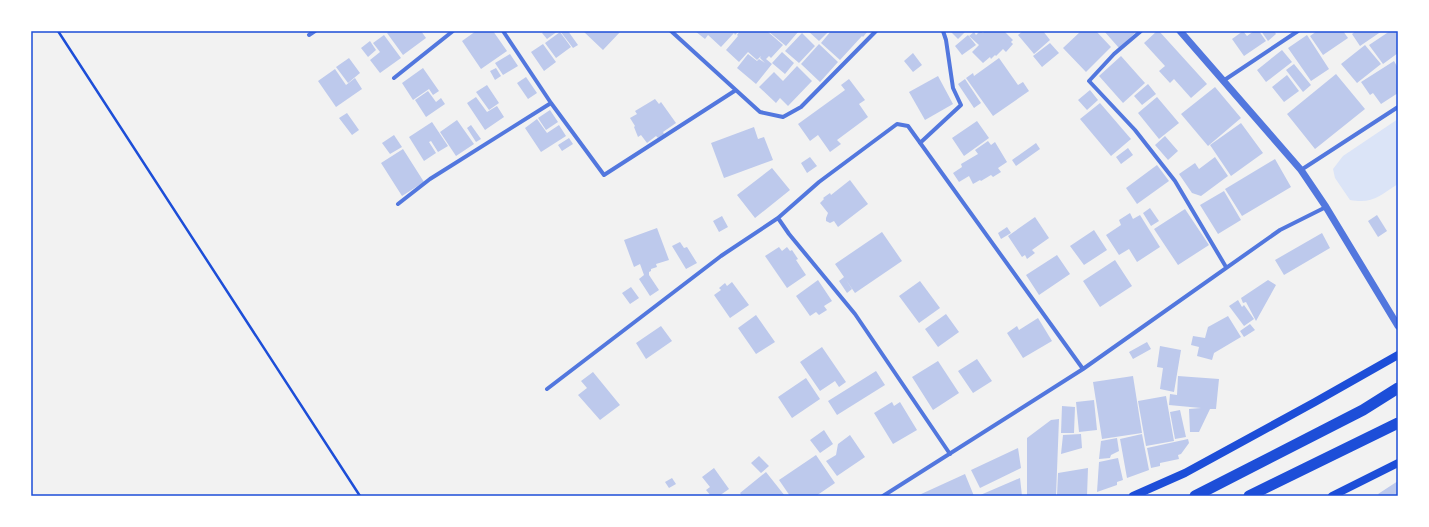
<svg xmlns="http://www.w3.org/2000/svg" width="1429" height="527" font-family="Figtree,sans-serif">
	<rect width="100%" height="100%" fill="#f2f2f2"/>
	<path fill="#dbe4f7" d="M1398 119V184C1379 196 1373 204 1350 200L1335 178 1333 169 1343 156Z"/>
	<path fill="#bdc9ec" d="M390 31H421L426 38 403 55 387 33Z
		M476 31H493L507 51 481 69 462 41Z
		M544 31H558L547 39 542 33Z
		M560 31H568L578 45 573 48Z
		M583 31H621L603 50Z
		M695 31H739L735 35 734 33 721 47 708 35 705 39Z
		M740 31H767L783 45 771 58 769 56 766 59 772 64 756 84 737 68 748 54 757 61 759 59 765 63 760 58 761 56 757 60 748 52 739 62 726 50 738 36 737 35Z
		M768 31H797L798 32 786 46Z
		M808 31H829L819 41Z
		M831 31H868L863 37 862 36 840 60 821 43Z
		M950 31H963L965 32 958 39Z
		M980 31 983 33 985 31H1004L1013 40 1011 42 1013 44 1006 52 1003 49 996 56 995 55 991 59 990 57 983 63 972 52 979 45 969 36 974 32 976 35Z
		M1023 31H1043L1050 40 1034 54 1018 35Z
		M1081 31H1096L1111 47 1086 72 1063 48Z
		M1104 31H1137L1119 48Z
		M1157 31H1159L1207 84 1191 98 1174 79 1170 83 1159 71 1165 66 1144 43Z
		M1243 31 1247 36 1254 31H1259L1266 41 1244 56 1232 39Z
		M1261 31H1274L1276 34 1268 41Z
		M1317 31H1343L1348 38 1323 55 1310 36Z
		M1356 31H1382L1360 46 1352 34Z
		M1390 31H1395L1398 36V53L1383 64 1369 45Z
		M560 32 571 47 556 58 545 43Z
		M802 33 815 46 799 63 785 51Z
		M384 35 401 58 380 73 370 60 380 52 373 43Z
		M968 35 976 45 962 55 955 46Z
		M1307 35 1329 69 1311 81 1288 48Z
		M370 41 376 50 368 57 361 48Z
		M1050 43 1059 53 1042 67 1033 56Z
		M543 44 556 62 544 71 531 52Z
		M819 44 838 62 820 82 801 64Z
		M1365 45 1381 64 1357 83 1341 64Z
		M1282 50 1292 62 1266 82 1257 70Z
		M782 52 794 63 785 74 772 63Z
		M913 53 922 65 913 72 904 61Z
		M510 54 518 66 503 75 495 63Z
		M1121 56 1145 83 1123 103 1099 76Z
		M349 58 360 73 348 83 336 67Z
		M999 58 1018 85 1023 82 1029 91 993 116 966 78 973 73 974 76Z
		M1394 61 1398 68V93L1381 104 1373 93 1370 95 1361 82Z
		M1294 64 1311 85 1303 92 1286 70Z
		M797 66 812 81 788 106 780 98 776 103 759 87 774 72 783 81Z
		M423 68 439 91 433 95 429 89 413 100 402 83Z
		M496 68 501 76 495 80 490 71Z
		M335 69 346 85 355 78 362 89 336 107 318 81Z
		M1336 74 1365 109 1315 149 1287 114Z
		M1287 75 1299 91 1284 102 1272 87Z
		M938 76 953 104 925 120 909 92Z
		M526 77 537 93 528 99 517 83Z
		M849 79 865 100 859 104 868 117 837 140 841 144 830 152 818 135 810 141 798 124 845 90 841 85Z
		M965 79 981 103 974 108 958 84Z
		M1148 84 1156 94 1142 105 1134 96Z
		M487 85 499 103 489 110 476 92Z
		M1215 87 1241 118 1208 146 1181 114Z
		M1090 90 1098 100 1087 110 1078 100Z
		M428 91 436 102 441 98 445 104 426 117 415 100Z
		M476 97 487 112 497 106 504 117 485 130 467 103Z
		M1157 97 1179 123 1159 139 1138 113Z
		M655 99 659 104 661 102 676 123 663 132 664 134 658 138 656 136 647 143 641 135 638 137 634 127 635 126 630 118 637 114 635 111Z
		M1100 103 1131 139 1111 156 1080 119Z
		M550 110 558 122 546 130 538 118Z
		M347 113 359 130 352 135 339 118Z
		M537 119 547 133 559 125 566 136 541 152 525 128Z
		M457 120 474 144 456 156 440 132Z
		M977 121 989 138 964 156 952 138Z
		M432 122 448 146 438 152 431 141 429 142 436 153 424 161 409 137Z
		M1241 123 1263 153 1231 176 1210 145Z
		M471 125 481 139 476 142 467 128Z
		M754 127 758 139 764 137 773 160 724 178 711 143Z
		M394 135 402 147 390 154 382 143Z
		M1165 136 1178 151 1168 160 1155 145Z
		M569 138 573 144 562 151 558 145Z
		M988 141 991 145 995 142 1007 162 998 168 1001 172 993 177 991 175 981 181 980 180 973 184 969 176 959 182 953 173 962 167 961 164 978 154 975 150Z
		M1036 143 1040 149 1016 166 1012 160Z
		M1128 148 1133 155 1121 164 1116 157Z
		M403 149 424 182 402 196 381 163Z
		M810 157 817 166 807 173 801 163Z
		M1215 157 1228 176 1201 196 1192 193 1179 174 1195 163 1199 169Z
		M1275 159 1291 187 1242 216 1225 189Z
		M1157 165 1169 181 1137 204 1126 188Z
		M772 168 790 190 755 218 737 195Z
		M850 180 868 204 838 227 834 221 830 223 826 221V218L828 213 820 203 824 199 823 198 830 193 831 195Z
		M1224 191 1241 220 1218 234 1200 205Z
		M1150 208 1159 221 1151 226 1143 213Z
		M1185 209 1209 245 1178 265 1154 229Z
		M1130 213 1133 219 1140 215 1160 247 1137 262 1129 249 1119 255 1106 235 1121 225 1119 220Z
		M1377 215 1387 231 1378 237 1368 221Z
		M722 216 728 227 719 232 713 221Z
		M1035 217 1049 238 1032 250 1035 253 1027 259 1025 255 1022 257 1008 236Z
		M1007 227 1011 233 1001 239 998 233Z
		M657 228 669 260 656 264 657 267 651 269V271L649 272V275L659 290 650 296 639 279 644 275 640 264 634 267 624 240Z
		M1094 230 1107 250 1084 265 1070 246Z
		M882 232 902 261 855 293 846 280 852 289 847 293 839 281 844 277 835 264Z
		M1322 233 1330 248 1284 275 1275 260Z
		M680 242 684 248 687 247 697 263 686 269 672 246Z
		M779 247 782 251 787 247 790 251 792 250 798 259 796 260 806 275 787 288 765 256Z
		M1057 255 1070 274 1039 295 1026 275Z
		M1115 260 1132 286 1100 307 1083 281Z
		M818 280 832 301 824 306 827 310 819 315 816 312 810 316 796 296Z
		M1268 280 1276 285 1256 321 1246 302 1243 303 1241 298Z
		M920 281 940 308 919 323 899 296Z
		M732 282 749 305 730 318 714 295 721 290 719 288 725 283 727 286Z
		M631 287 639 298 630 304 622 293Z
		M1238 300 1242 307 1244 305 1254 319 1244 326 1229 306Z
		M946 314 959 332 938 347 925 329Z
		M756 315 775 342 756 354 738 328Z
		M1228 316 1241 337 1214 353 1212 360 1197 356 1199 347 1191 345 1193 336 1205 338 1208 327Z
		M1038 318 1052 341 1023 358 1007 333 1017 326 1019 330Z
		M1250 324 1255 330 1244 337 1240 331Z
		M661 326 672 341 646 359 636 343Z
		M1147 342 1151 349 1133 359 1129 352Z
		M1160 346 1181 350 1174 392 1160 389 1163 368 1157 367Z
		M822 347 846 382 839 387 835 381 820 391 800 362Z
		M977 359 992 381 973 393 958 371Z
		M938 361 959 393 933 410 912 377Z
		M876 371 885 385 837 415 828 401Z
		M593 372 620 405 600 420 578 395 587 388 581 381Z
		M1133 376 1142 433 1102 439 1093 382Z
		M1178 376 1219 379 1216 409H1210L1199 432H1190L1189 409 1201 408 1169 405 1170 394 1177 395Z
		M806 378 820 399 792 418 778 397Z
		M1166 396 1174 441 1146 446 1138 401Z
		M1094 400 1097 430 1079 432 1076 402Z
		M892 402 894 406 900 402 917 430 893 444 874 413Z
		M1062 406 1075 407 1074 433H1061Z
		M1180 410 1186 437 1175 439 1170 412Z
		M1059 419 1056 496H1027V438L1051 420Z
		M824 430 833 444 820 453 810 440Z
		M1081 434 1082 448 1061 454 1063 435Z
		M1142 434 1149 470 1127 478 1120 439Z
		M850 435 865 457 837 476 826 461 836 455 838 444Z
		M1117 438 1119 451 1111 455 1110 458 1099 459 1101 441Z
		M1188 439 1189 443 1181 454 1178 455 1179 459 1160 463V466L1151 468 1147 448Z
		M1018 448 1021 468 980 488 971 470Z
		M816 455 835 483 816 496H790L779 480Z
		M759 456 769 466 761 473 751 463Z
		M1118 458 1123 480 1117 482V485L1097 492 1099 462Z
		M714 468 729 489 719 496H711L706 490 710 487 702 477Z
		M1088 468 1087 496H1057L1058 473Z
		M766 472 785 496H742L740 493Z
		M965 474 974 496H919V495Z
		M672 478 676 484 669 488 665 482Z
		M1020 478 1022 496H978Z
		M1398 481V496H1380L1378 494Z"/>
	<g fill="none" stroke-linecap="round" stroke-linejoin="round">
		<path stroke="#1d4ed8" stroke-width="2.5" d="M58 31 360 496"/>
		<path stroke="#5277de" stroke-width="4" d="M503 31 551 103 604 175 736 90
			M671 31 760 112 783 117 801 107 876 31
			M1141 31 1114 54 1089 81 1135 130 1175 181 1226 267
			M309 35 315 31
			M394 78 453 31
			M1223 81 1298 31
			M920 143 961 105 953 88 946 40 943 31
			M1301 170 1398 107
			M398 204 430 179 551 103
			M778 218 789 234 855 314 950 454
			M547 389 721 256 778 218 819 182 897 124 908 126 1083 369
			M883 496 1083 369 1280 230 1326 207"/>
		<path stroke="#5277de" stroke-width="7" d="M1180 31 1301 170 1326 207 1398 326"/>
		<path stroke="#1d4ed8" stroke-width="8" d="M1133 496 1185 473 1315 402 1398 355
			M1332 496 1398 463"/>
		<path stroke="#1d4ed8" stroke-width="11" d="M1195 496 1363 410 1398 388
			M1249 496 1398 423"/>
	</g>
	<rect width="1429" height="527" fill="none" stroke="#ffffff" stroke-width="64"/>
	<rect x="32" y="32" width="1365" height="463" fill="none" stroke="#1d4ed8" stroke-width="1.5"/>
</svg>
